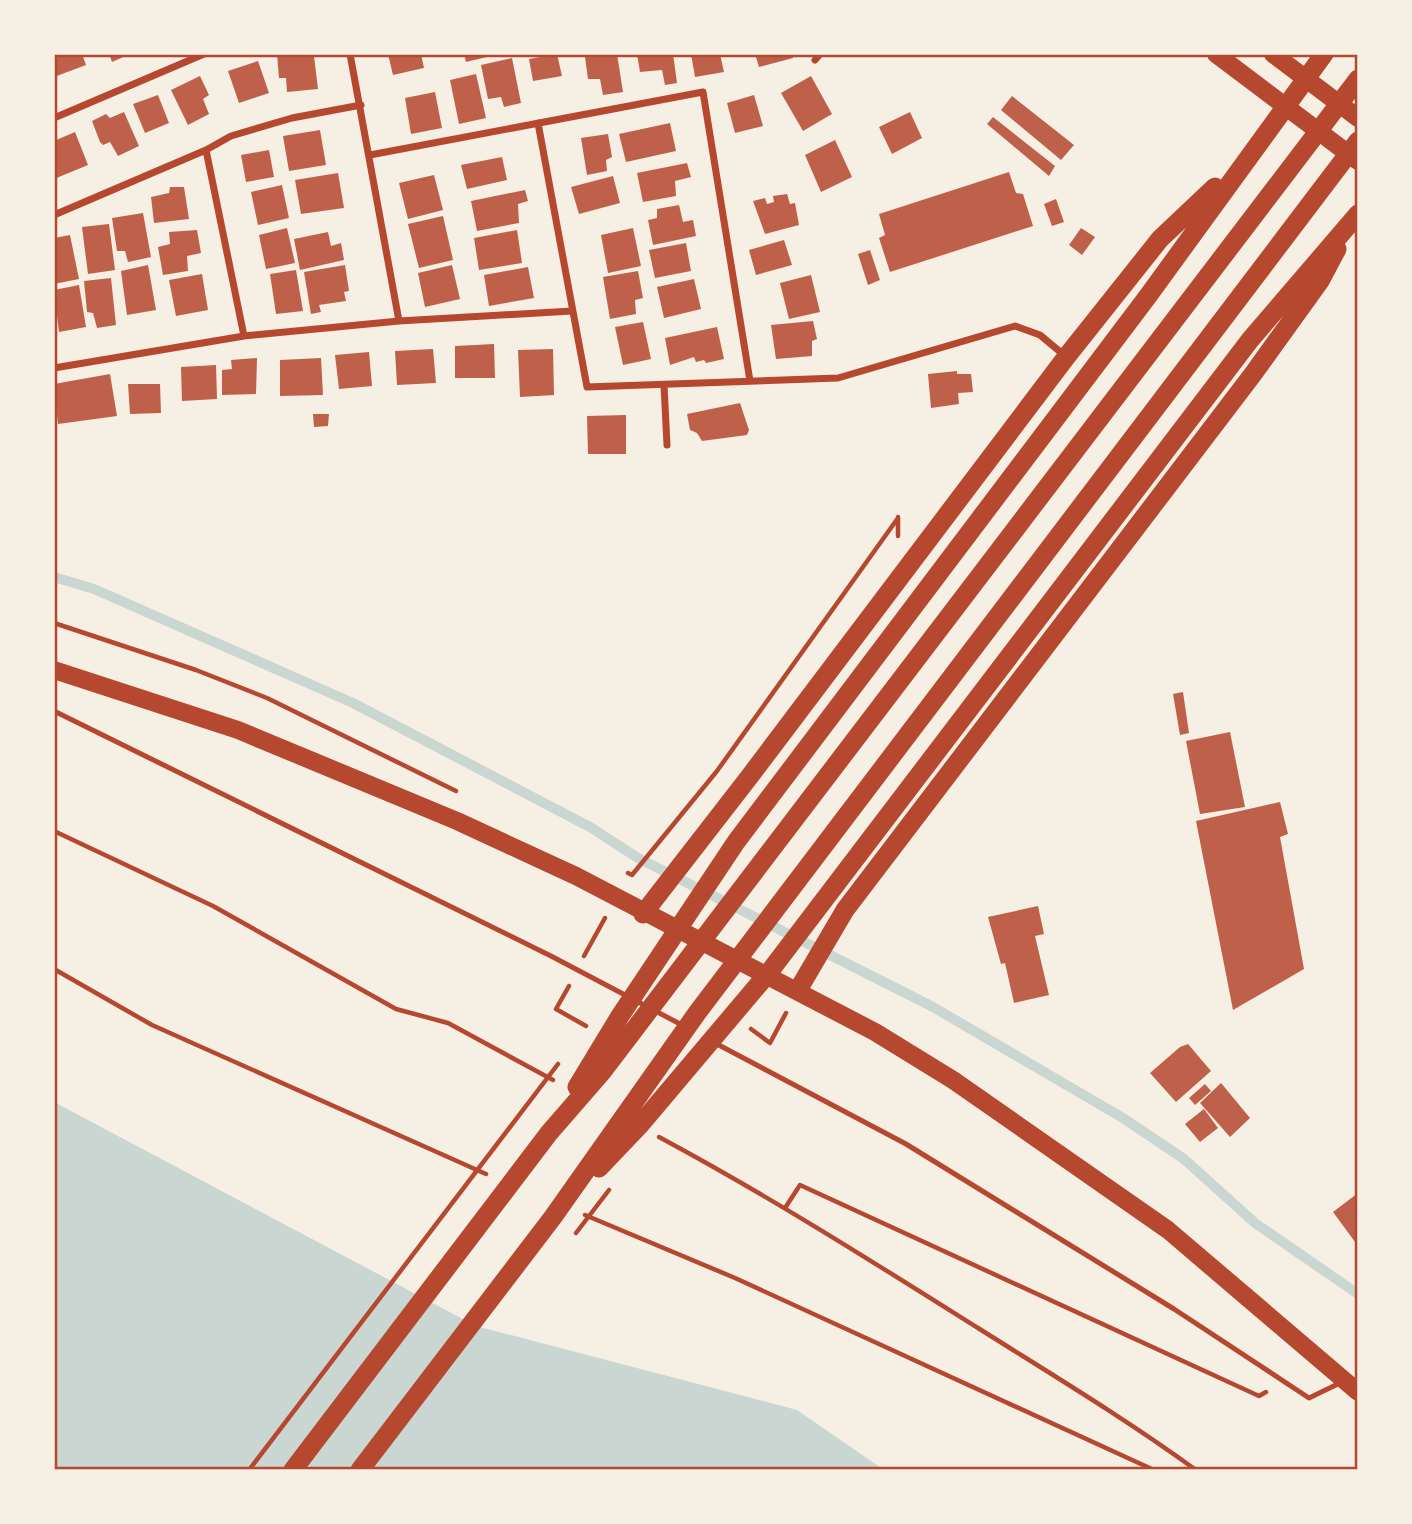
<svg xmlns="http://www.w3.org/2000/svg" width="1412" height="1524" font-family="Commissioner,sans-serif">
	<rect width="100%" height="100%" fill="#f6efe4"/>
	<path fill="#c9d6d2" d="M54 1102 476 1326 797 1410 884 1470H54Z"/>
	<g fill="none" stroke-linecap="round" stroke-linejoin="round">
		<path stroke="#c9d6d2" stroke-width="10" d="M54 577 94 589 353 703 590 827 638 858 933 1007 1123 1118 1184 1159 1255 1223 1358 1294"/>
	</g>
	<path fill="#bf614a" d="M54 54H82L86 65 54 77Z
		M109 54H130L112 62Z
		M277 54 314 56 318 89 287 92 286 78H279Z
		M388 54H421L424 68 393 75Z
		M464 54H494L495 55 466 62Z
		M557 54 562 76 533 81 529 59Z
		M617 54 623 92 603 95 600 79H588L585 57Z
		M637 54H673L677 83 665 85 662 70 640 72Z
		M691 54H720L724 72 695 77Z
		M755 54H792L793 58 759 67Z
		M512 58 521 103 504 107 501 97 488 99 481 65Z
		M258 61 269 93 239 103 228 71Z
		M476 74 486 118 459 124 450 80Z
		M200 76 209 95 203 99 209 114 188 125 171 90Z
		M811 76 832 114 803 131 781 93Z
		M435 92 442 128 411 134 405 98Z
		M158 95 169 123 145 133 133 104Z
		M754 95 763 126 735 133 727 103Z
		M1012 96 1074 145 1061 160 1001 110Z
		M124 112 139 146 118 156 110 142 103 145 100 142 92 121 106 114 110 118Z
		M910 112 922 138 892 154 879 127Z
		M993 117 1055 166 1049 176 987 124Z
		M670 123 676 151 626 162 619 134Z
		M320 130 326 165 289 171 283 136Z
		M75 132 88 165 54 179V141Z
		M608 134 612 157 606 160 607 171 587 175 581 138Z
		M835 140 852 177 821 192 805 155Z
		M269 150 274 177 246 182 241 155Z
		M502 157 507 180 467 189 461 165Z
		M687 163 691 177 675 181 676 196 643 202 637 173Z
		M1009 172 1016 193 1023 194 1033 226 890 272 879 238 885 235 879 214Z
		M338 173 344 208 301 214 295 180Z
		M434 175 443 210 408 219 399 183Z
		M613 176 620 203 579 214 571 187Z
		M282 185 289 218 258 225 251 192Z
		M170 187H184L189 219 154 223 151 197 169 193Z
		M525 190 528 201 518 204 519 223 477 231 471 201Z
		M787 194 790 204 795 203 799 225 765 234 753 201 765 198 767 204 774 202 773 196Z
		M1056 199 1064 222 1052 226 1044 204Z
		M679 205 683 222 693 220 696 236 653 245 648 220 657 218V209Z
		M143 213 151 257 128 262 125 251H117L112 218Z
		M443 216 453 260 419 268 408 224Z
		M109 224 115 270 88 274 82 227Z
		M287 228 295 263 266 269 259 235Z
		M633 228 641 266 608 273 601 235Z
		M1081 228 1095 237 1082 255 1069 245Z
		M197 230 201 253 187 256 188 271 163 275 158 247 170 244 169 232Z
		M517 230 522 263 479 270 474 238Z
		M328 232 331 246 341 243 344 260 300 270 294 239Z
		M70 235 79 279 54 284V238Z
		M784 240 792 265 756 275 749 250Z
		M686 243 691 271 655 278 649 250Z
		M870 250 880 280 868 285 858 254Z
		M148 265 156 310 127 315 121 271Z
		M345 265 349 291 344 292 346 301 319 305 321 312 311 314 304 272Z
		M452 265 460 299 425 307 418 273Z
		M528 267 534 298 489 306 484 275Z
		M296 270 303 311 276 314 270 274Z
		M638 271 643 298 635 300 636 314 610 319 603 277Z
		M202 274 208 310 176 316 169 280Z
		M811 275 820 312 789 319 780 283Z
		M111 278 116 325 97 328 93 313 87 312 84 281Z
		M694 279 701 309 664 318 657 287Z
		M79 285 86 327 59 332 54 290Z
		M813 321 817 339 812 341V356L776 359 771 325Z
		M643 322 651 359 623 365 615 327Z
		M717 327 724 359 706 363 704 360 696 362 694 357 670 365 665 338Z
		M494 344 495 378H455V346Z
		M433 349 436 383 397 385 395 351Z
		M553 349 554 395 520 397 518 350Z
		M369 352 372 386 339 389 335 355Z
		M257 358 256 394 222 395V370L232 369 231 360Z
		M321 358 323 395 280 396V360Z
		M216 365 217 399 182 401 181 367Z
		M957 371V374H971L973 392 958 393 959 404 931 408 928 374Z
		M110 374 117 416 58 424 54 384Z
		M128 384H160L161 413 130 414Z
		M740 403 749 430 747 435 702 441 697 433 690 430 687 414Z
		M313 414H329L328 426 314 427Z
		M626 415V454H588L587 416Z
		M1183 692 1189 733 1180 735 1173 694Z
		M1230 732 1245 807 1200 814 1186 741Z
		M1280 802 1288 834 1280 837 1304 969 1233 1010 1196 821Z
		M1038 906 1044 934 1035 936 1049 995 1014 1003 1005 963 1001 964 988 917Z
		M1188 1044 1211 1071 1176 1102 1150 1073 1180 1047Z
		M1221 1083 1250 1118 1230 1137 1200 1103Z
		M1205 1084 1211 1091 1195 1105 1189 1098Z
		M1204 1109 1218 1128 1200 1142 1185 1124Z
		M1358 1193V1246L1333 1212Z"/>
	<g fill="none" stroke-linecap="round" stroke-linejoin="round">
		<path stroke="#b5482f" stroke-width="4.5" d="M898 536V517
			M54 623 196 670 267 698 456 791
			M54 831 213 906 396 1009 448 1023 553 1080
			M628 873 632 875 717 771 898 518
			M584 956 605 918
			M54 969 152 1025 486 1174
			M569 986 556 1009 586 1026
			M751 1029 770 1043 786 1013
			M659 1137C769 1196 873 1262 978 1328 1051 1374 1126 1419 1196 1470
			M785 1208 800 1185 1259 1396 1266 1392
			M585 1215 735 1278 1154 1470
			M576 1233 609 1190
			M249 1470 558 1064"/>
		<path stroke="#b5482f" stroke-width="5" d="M54 711 551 956 682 1025
			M715 1043 906 1144 1174 1309 1309 1398 1342 1382"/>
		<path stroke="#b5482f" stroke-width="7" d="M350 54 399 321
			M815 60 820 54
			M54 118 204 54
			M538 123 587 387 838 378 1015 326 1040 335 1064 355
			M206 150 244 336
			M370 155 703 92 750 381
			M54 215 206 150 231 136 292 118 361 105
			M54 368 244 336 399 321 572 311
			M664 385 667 445"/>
		<path stroke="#b5482f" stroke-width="18" d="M1216 54 1358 161
			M1273 54 1358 118
			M54 670 238 730 457 821 576 876 875 1032 953 1080 1168 1230 1358 1392"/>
		<path stroke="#b5482f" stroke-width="19" d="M643 914 750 776 1067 356 1160 239 1215 187
			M798 990 845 910 1253 374 1320 281 1337 249
			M577 1087 620 1016 736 842 1148 296 1324 54
			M599 1168 639 1126 770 971 1250 340 1358 214
			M293 1470 549 1133 602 1072 1358 79
			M360 1470 553 1217 697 1013 1358 141"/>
	</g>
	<rect width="1412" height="1524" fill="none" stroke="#f6efe4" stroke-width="112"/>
	<rect x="56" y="56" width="1300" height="1412" fill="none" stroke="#b5482f" stroke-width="2.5"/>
</svg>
